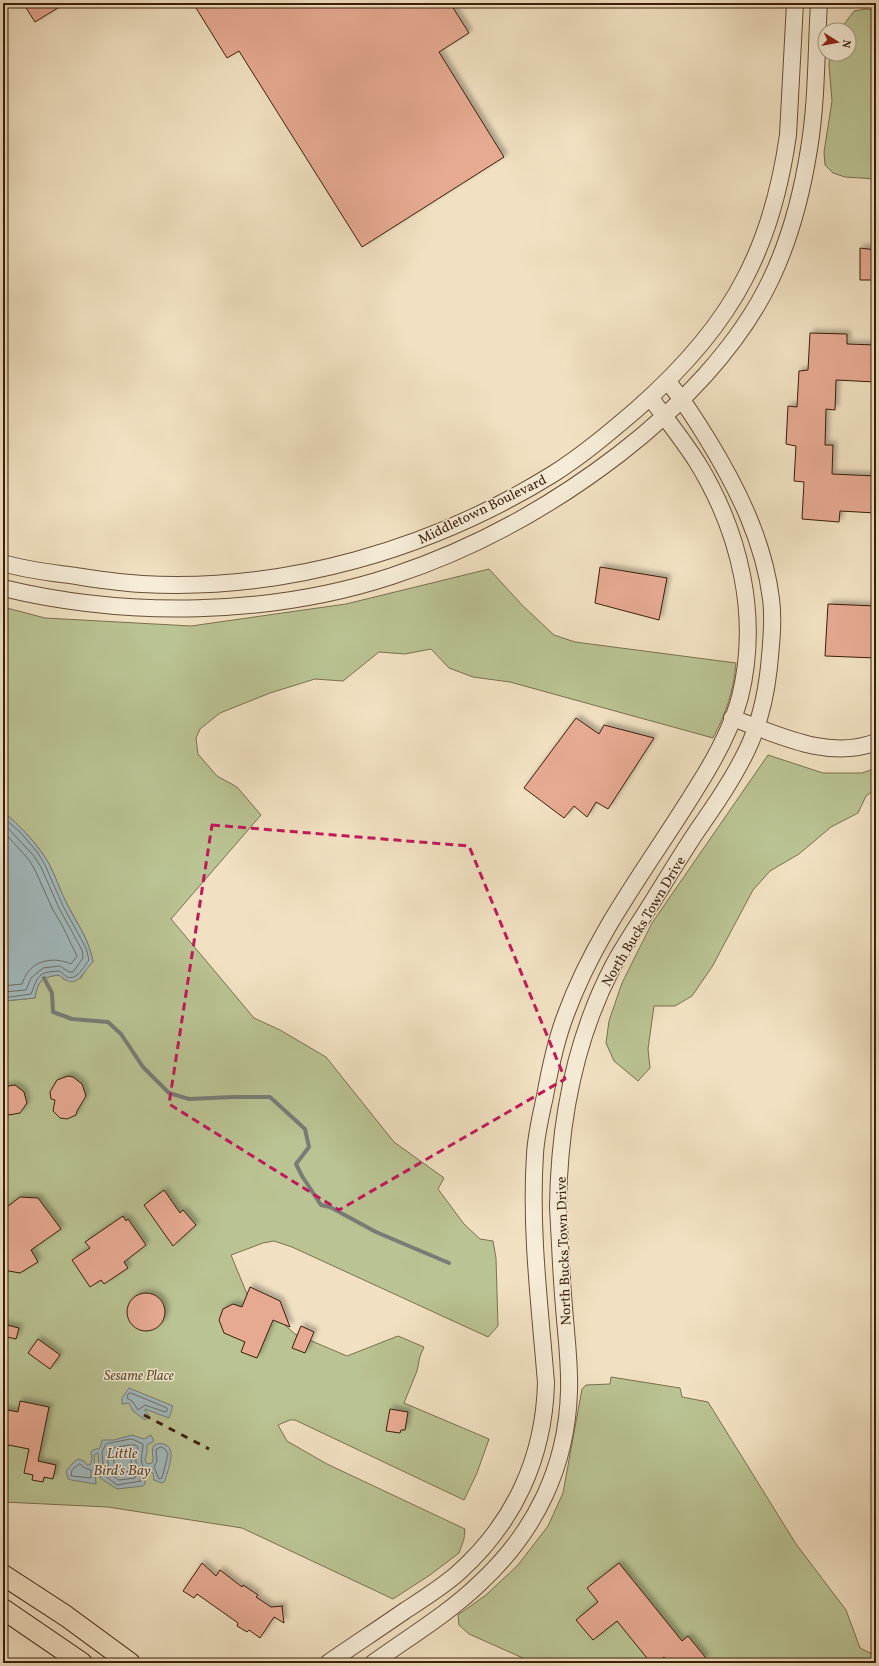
<svg xmlns="http://www.w3.org/2000/svg" width="879" height="1666" font-family="Vollkorn,serif">
	<defs>
		<filter id="shadow"><feDropShadow dx="3.5" dy="-3.5" stdDeviation="2" flood-color="#0004"/></filter>
	</defs>
	<rect width="100%" height="100%" fill="#f1e1c2"/>
	<filter id="stains"><feTurbulence type="fractalNoise" baseFrequency=".005" numOctaves="4"/><feColorMatrix values="0 0 0 0 .2 0 0 0 0 .09 0 0 0 0 .02 0 0 0 .5 -.17"/></filter>
	<radialGradient id="worn" r=".72"><stop offset=".6" stop-color="#630" stop-opacity="0"/><stop offset="1" stop-color="#630" stop-opacity=".3"/></radialGradient>
	<path fill="#bac393" stroke="#7a704e" d="M866 9 876 11V179L845 177 833 173 825 165 824 152 832 101 829 65 830 54H849V30H840L854 11Z
		M489 569 523 606 554 635 575 642 736 663C733 693 727 711 713 738L510 682 473 677 449 668 431 649 405 654 379 652 343 681 315 679 270 693 220 713 200 729 196 738 198 754 217 776 237 787 261 815 171 919 254 1018 280 1030 326 1057 394 1142 444 1178 438 1189 464 1224 480 1239 493 1241 496 1258 498 1326 488 1337 292 1247 274 1241 263 1243 231 1255 247 1294 287 1319 285 1325 295 1334 347 1356 398 1336 424 1347 420 1356 417 1371 404 1403 489 1439 477 1473 464 1500 295 1420H290L278 1425 287 1441 327 1464 465 1529 464 1539 459 1553 430 1575 393 1599 242 1528 108 1507 3 1502V1001L35 998C38 981 41 977 59 975L65 980 81 978 86 969 93 962C89 939 77 923 67 904 60 891 56 877 49 864 41 848 18 823 3 812V607L45 618 191 626 346 604Z
		M768 755 823 773H862L876 768V789L866 796 858 813 831 827 799 854 770 871 753 890 712 967 692 996 675 1006H654L648 1049 650 1068 638 1081 614 1061 606 1043 609 1021 622 983 652 923Z
		M611 1377 680 1388 682 1397 708 1402 796 1544 846 1610 860 1648 876 1656V1663H534L469 1634 459 1625 458 1615 486 1595 518 1565 548 1526 563 1493 582 1389 586 1385 610 1384Z"/>
	<path fill="#a1babf" stroke="#787c76" d="M3 812C18 823 41 848 49 864 56 877 60 891 67 904 77 924 89 939 93 962 81 973 78 992 59 975 41 977 38 981 35 998L4 1001H3Z
		M129 1388 173 1406 169 1418 145 1409V1411L149 1415 145 1420 133 1411 129 1403 122 1404V1398Z
		M132 1435 144 1439 151 1435 154 1441 147 1445V1452L145 1460 147 1464 152 1463C155 1457 150 1452 154 1445 158 1443 162 1443 166 1445 177 1451 167 1471 165 1481L162 1483 154 1480 153 1473 148 1471 145 1474V1484L143 1486 117 1489 100 1478 98 1453 94 1455 96 1484 71 1480 68 1479 66 1471 73 1463 78 1459 84 1461 87 1465H90L92 1459 91 1452 93 1450 100 1448 102 1440H114Z"/>
	<g fill="none" stroke-linecap="round" stroke-linejoin="round">
		<path stroke="#6e6c64" stroke-width="1" d="M3 817 21 833 38 853 45 865 63 906 86 948 89 960C84 966 77 981 67 977 64 975 62 972 59 971 38 972 38 976 31 994L3 998
			M3 823 34 856 41 867 59 908 82 950 83 958 73 972H69L60 966 43 968 31 978 26 990 3 992
			M3 831 29 860 35 870 53 910 62 925 77 956 71 964C56 957 35 959 26 975 24 978 23 982 22 984L3 986
			M131 1393 167 1408V1411L165 1412 145 1405 138 1410 132 1401 127 1398 128 1394Z
			M132 1439 143 1444C143 1452 139 1461 144 1468L141 1473V1481L117 1485 104 1475 102 1452 106 1444Z
			M128 1445H135L138 1447C138 1451 137 1453 136 1457 135 1466 140 1469 135 1478L119 1480 109 1473 107 1453 110 1449Z
			M161 1447 165 1449 168 1454 162 1478 159 1479 154 1467 157 1461 156 1450Z
			M129 1451 131 1453V1471L120 1473 115 1469 113 1456Z
			M80 1464 85 1468 91 1470V1478L71 1476 72 1470Z"/>
		<path stroke="#787c76" stroke-width="4" d="M44 978 52 993 53 1012 72 1019 108 1022 121 1034 143 1067 169 1093 189 1099 233 1097H270L305 1129 309 1147 296 1164 302 1176 321 1205 330 1207 376 1232 449 1263"/>
	</g>
	<path fill="#e6aa92" stroke="#3b1e09" filter="url(#shadow)" d="M23 3H66L35 22Z
		M193 3H450L469 33 439 52 504 157 362 247 239 51 227 58Z
		M860 248 876 250V280H860Z
		M810 333 847 334V344L876 345V382L836 380 835 410 826 409 825 445H833L832 474 876 476V513L840 511 839 522 802 519 804 482 794 481 796 446 786 444 788 406 797 407 799 371 808 370Z
		M600 567 667 578 659 620 595 603Z
		M828 604 876 606V658L825 656Z
		M576 718 599 734 604 725 654 738 608 809 596 802 587 817 574 806 564 818 524 788Z
		M68 1076 73 1077 82 1084 86 1096 77 1111 76 1115 67 1119 60 1118 53 1111 55 1100 51 1099 50 1092 57 1080Z
		M15 1085 24 1092 27 1103 20 1113 9 1115 3 1111V1087Z
		M164 1190 180 1213 183 1210 196 1225 173 1246 144 1205Z
		M20 1197 38 1198 61 1229 31 1250 38 1262 20 1273 3 1270V1210Z
		M123 1216 126 1221 128 1219 146 1245 124 1262 128 1268 104 1284 101 1280 90 1287 72 1260 90 1248 85 1242Z
		M250 1287 280 1301 290 1327 273 1320 257 1358 241 1352 245 1342 224 1333 219 1320 223 1309 233 1304 242 1307Z
		M127 1312a19 19 0 1 1 38 0a19 19 0 1 1-38 0Z
		M3 1324 19 1328 16 1339 3 1336Z
		M301 1326 314 1332 305 1353 292 1348Z
		M38 1339 60 1355 50 1369 28 1353Z
		M20 1401 49 1407 38 1461 56 1465 53 1479 44 1477 43 1482 32 1480 33 1475 24 1473 29 1449 3 1444V1409L18 1412Z
		M390 1409 408 1412 405 1430H401L400 1433 386 1431Z
		M202 1563 216 1576 220 1570 242 1587 243 1585 258 1595 256 1597 271 1607 283 1606 282 1607 284 1623 274 1617 260 1638 249 1630 247 1632 237 1626 238 1623 197 1594 194 1598 183 1591Z
		M619 1563 682 1641 688 1636 706 1658 700 1663H669L664 1657 656 1663H651L617 1621 593 1640 576 1620 598 1602 587 1588Z"/>
	<g fill="none" stroke-linecap="round" stroke-linejoin="round">
		<g stroke="#684f37" stroke-width="18">
			<path id="minor" d="M3 563C29 571 56 573 82 577 102 580 122 583 142 584 285 592 432 549 553 474 583 455 610 432 637 409 679 372 719 329 745 278 768 234 781 184 788 135L795 3
				M3 588C127 618 270 616 392 576 474 549 550 507 618 455 678 409 739 347 771 279 790 239 802 193 809 149 817 101 816 52 819 3
				M732 718C777 734 828 761 876 742
				M328 1663C354 1645 380 1628 406 1610 423 1599 442 1587 458 1573 514 1523 544 1458 546 1383 540 1307 530 1230 535 1154 536 1135 541 1115 545 1096 550 1068 556 1040 566 1014 597 929 653 860 699 784 716 757 732 727 740 697 760 616 740 532 697 462 683 440 666 419 650 397
				M373 1663C409 1637 448 1614 480 1583 535 1532 567 1467 569 1391 570 1363 566 1335 564 1307 561 1274 560 1240 558 1207 559 1124 574 1041 613 966 624 945 638 925 651 904 666 880 681 855 697 831 715 805 733 779 747 750 759 725 766 695 769 667 771 645 774 621 771 599 764 542 738 489 708 440 695 419 683 399 667 381"/>
		</g>
		<g stroke="#3b1e09" stroke-width="22">
			<path id="major" d="M3 1575 66 1616 130 1663
				M3 1609 82 1663"/>
		</g>
		<use href="#minor" stroke="#f6ecd7" stroke-width="16"/>
		<use href="#major" stroke="#f1e1c2" stroke-width="20"/>
		<path stroke="#3b1e09" stroke-width="3" stroke-dasharray="7 7" stroke-linecap="butt" d="M144 1415 209 1449"/>
	</g>
	<path fill="none" stroke="#c2185b" stroke-width="3" stroke-dasharray="8 5" stroke-linejoin="round" d="M212 825 469 846 565 1079 339 1210 169 1104Z"/>
	<g text-anchor="middle" stroke-width="3" stroke-linejoin="round" paint-order="stroke">
		<g font-size="14" fill="#3b1e09" stroke="#f6ecd7">
			<text transform="translate(482 509) rotate(-26)" y="5">Middletown Boulevard</text>
			<text transform="translate(643 921) rotate(-59)" y="5">North Bucks Town Drive</text>
			<text transform="translate(563 1251) rotate(-92)" y="5">North Bucks Town Drive</text>
		</g>
		<g font-size="14" font-style="italic" fill="#615032" stroke="#f6ecd7">
			<text x="139" y="1380">Sesame Place</text>
		</g>
		<g font-size="15" font-style="italic" fill="#5a4d40" stroke="#f6ecd7">
			<text x="122" y="1458">Little<tspan x="122" dy="17">Bird's Bay</tspan></text>
		</g>
	</g>
	<rect width="879" height="1666" fill="none" stroke="#f1e1c2" stroke-width="16"/>
	<rect x="4" y="4" width="871" height="1658" fill="none" stroke="#3b1e09" stroke-width="2"/>
	<rect x="8" y="8" width="863" height="1650" fill="none" stroke="#3b1e09"/>
	<g transform="translate(837 42) rotate(101)"><circle r="19" fill="#f6ecd7" stroke="#ab9a85"/>
	<path d="M0-3L7 15L0 10L-7 15Z" fill="#8f2418"/>
	<text y="-6" font-size="11" font-weight="bold" text-anchor="middle" fill="#3b1e09">N</text>
	</g>
	<rect width="100%" height="100%" filter="url(#stains)"/>
	<rect width="100%" height="100%" fill="url(#worn)"/>
</svg>
